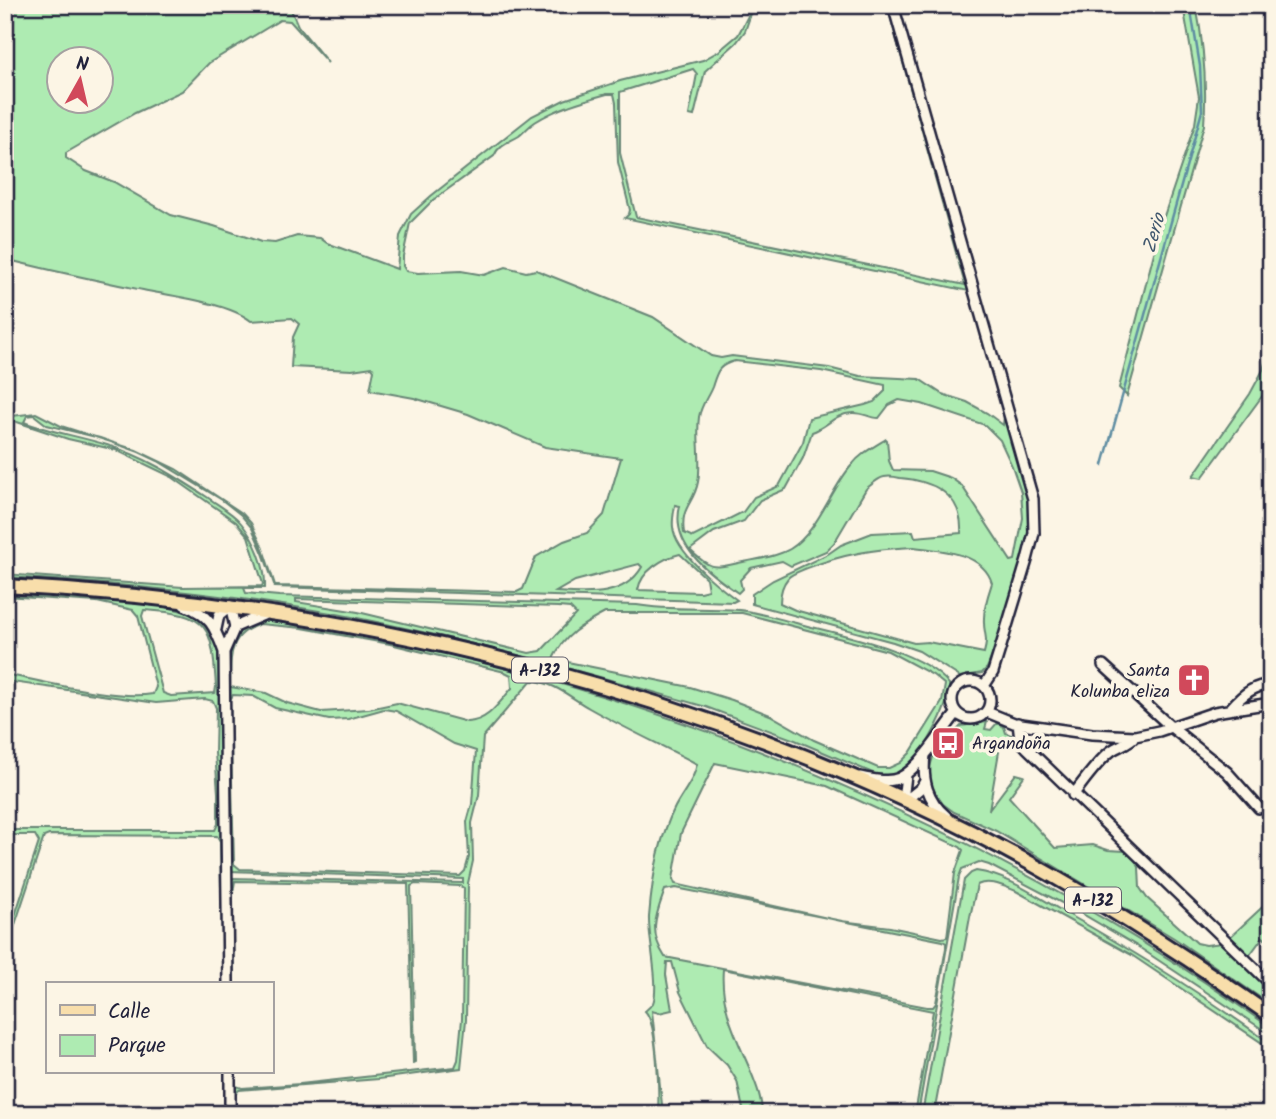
<svg xmlns="http://www.w3.org/2000/svg" width="1276" height="1119" font-family="Kalam,sans-serif">
	<rect width="100%" height="100%" fill="#fcf5e5"/>
	<filter id="ink" filterUnits="userSpaceOnUse"><feTurbulence type="fractalNoise" baseFrequency=".0143" numOctaves="2"/><feDisplacementMap in="SourceGraphic" scale="14" xChannelSelector="R" yChannelSelector="G"/><feConvolveMatrix kernelMatrix="1 2 1 2 8 2 1 2 1" color-interpolation-filters="sRGB"/></filter>
	<g filter="url(#ink)">
		<path fill="#aeebb2" stroke="#688676" stroke-width="2" fill-rule="evenodd" d="M5 5H289L298 26 328 63 290 21 280 20 209 63 182 91 135 113 71 150 66 153V158L86 171 114 182 171 215 214 226 261 242 275 243 297 236 320 238 327 243 397 269 400 236 411 214 431 196 532 116 564 100 620 81 703 60 719 51 738 35 749 14 750 5H754L745 31 736 43 705 71 694 116 689 115 697 74 693 69 620 92V153L636 217 965 285 887 5H891L1024 472 1032 517 1029 540 1008 616 987 668 982 673 960 677 919 651 893 642 752 604V594L773 580 828 554 841 545 872 533 913 531 915 537 961 533C963 495 934 481 900 478 896 477 889 476 884 477 878 478 871 485 866 489L834 543 826 551 791 566 782 561 751 568 740 580 742 589 738 593C709 573 670 546 680 506L675 505C674 512 672 520 673 527 675 552 718 586 737 600L733 602 275 587 263 553 252 528 241 515 222 500 158 461 139 452 100 438 47 425 34 415 27 416 24 422C50 432 79 436 107 445 144 456 175 476 207 497 218 505 233 513 241 523 255 540 266 566 265 588H244L246 593 279 596 637 605C671 611 705 607 739 610 758 612 778 619 796 623 838 634 922 650 949 684 951 705 922 759 903 771 894 776 885 776 875 774L795 740 706 707C585 672 461 638 337 614 227 594 116 583 5 577V574L183 587 262 586 263 584 248 536 236 522 172 477 116 450 68 439 5 418V413L12 416 36 413 61 426 136 450 176 469 242 513 251 523 262 546 275 585 279 586 517 592 523 589 536 557 564 541 587 533 604 515 621 458 545 447 468 414 414 398 370 390 374 370 372 367 352 370 291 367 293 337 299 324 292 318 251 321C228 303 172 296 143 290 96 280 51 271 5 259ZM60 60H102V102H60ZM607 94H614L616 103 618 162 630 210 629 214 625 218 969 291 1004 416 1003 425 987 413 967 402 942 394 919 379 860 376 829 368 732 356 721 358 711 356 653 317 536 270 526 272 506 267 484 275 461 271 418 273 406 271 403 266V256L410 223 433 200 494 156C499 144 509 142 519 136 524 132 529 126 535 122 557 108 582 101 607 94ZM735 361 821 371 885 385V391L874 402 865 405 809 418 803 442 779 486 754 497 743 512 693 537 684 533C680 506 694 504 698 482 702 460 696 438 699 417 701 405 708 397 712 387 717 372 718 365 735 361ZM899 400 922 404 985 425 1000 440 1012 466 1021 492 1023 518 1015 560 1011 561 962 486 951 478 930 471 893 470 889 461 887 440 886 439C873 447 860 454 851 466 831 489 817 533 790 549 776 557 758 559 743 562 713 568 712 571 690 550L714 532 744 521 760 500 786 489 803 458 812 432C827 427 835 414 852 413 862 412 869 418 879 418L889 405ZM913 547C940 550 983 552 992 583 988 595 984 606 984 618 983 634 989 636 984 653L928 642 914 643 795 610 780 603C780 594 782 585 788 578 792 573 801 571 807 568 844 554 873 549 913 547ZM680 554 706 578 708 590 700 592 638 590C641 571 663 558 680 554ZM639 564 642 567C624 598 587 594 556 592L575 581ZM296 599 558 607 570 608 576 614 541 651 529 653 358 612 296 602ZM605 613H742L888 651 933 675 945 685 942 702 910 753 900 763 889 768H878L814 740 770 715 732 700 690 687 553 659C564 635 582 625 605 613Z
			M1183 5H1196C1204 46 1207 85 1204 125L1127 396 1119 388 1162 222 1195 124 1199 97Z
			M1271 340V384L1202 478 1193 476 1250 394 1263 370Z
			M5 592C43 595 179 599 204 621 209 625 213 632 215 639 225 677 221 721 222 761 223 835 224 910 225 984H223L220 841 217 836 49 835 44 837 5 955V946L39 842 35 835H5V830H215L218 824V793L215 753 216 708 213 701 205 699 156 703 5 681V674C46 682 114 700 153 694L156 687 138 616 133 610 97 602 5 596ZM144 610C210 614 212 625 216 687L215 693 171 696 163 693 142 616Z
			M264 620C343 628 420 647 496 666 773 738 1038 861 1271 1028V1035L1137 946 1079 912 989 865 979 862 962 869 959 877 918 1114H915L933 1011 723 969C720 1005 735 1035 749 1067 755 1082 762 1097 762 1114H744L737 1081 727 1065 707 1046 680 992 672 962H667L666 975 672 1010 659 1013 652 1011 663 1114H658C659 1094 658 1024 645 1011 648 1008 651 1006 653 1003 660 985 648 938 649 917 652 879 658 840 675 807 683 792 694 780 697 764 661 745 624 728 589 708 571 698 553 681 531 681L483 737 479 795 472 823 473 861 468 883 466 1020 461 1068 379 1079 239 1090 235 1095V1114H233V1072H235L236 1086 242 1088 300 1084 455 1067 458 1060 462 1019 464 888 460 886 415 884 411 886 415 1062 413 1063 408 884 235 881 232 899 234 984H231V878L463 883V879L230 871 227 688 230 655 235 636 255 621ZM260 624 302 628 390 644 505 672 511 675 512 688C499 703 488 721 467 722L397 703 369 709 321 712 287 703 266 693 230 687C231 657 227 635 260 624ZM233 695 253 696 275 708 329 720 348 719 384 709 396 711 454 744 476 751 472 804 467 822 469 857 465 871 460 876 240 869 234 864 230 700ZM715 763 827 786 960 847 963 850 955 873 947 937 942 938 890 927 841 921 675 884 673 879 681 833ZM676 888 943 941 946 943V948L936 1003 933 1007H927L665 957C648 931 656 915 665 890Z
			M987 722 985 729 991 730 997 723 1004 727 1006 733 1014 736 1020 747 1001 740 989 810 1016 774 1024 776 1009 797 1055 848 1093 845 1108 850 1125 851 1135 860 1139 867 1140 888 1147 898 1197 943 1206 945 1222 943 1271 989V1005L1174 938 996 831 954 812 943 804 929 784 928 773 934 754H936L961 726Z
			M976 871C1006 875 1033 894 1059 909 1132 950 1203 994 1271 1044V1049L1130 954 1016 891C1003 886 990 879 977 885L970 917 934 1114H922L964 880 971 873Z
			M1271 899V945L1263 937 1249 956 1229 938Z"/>
		<g fill="none" stroke-linecap="round" stroke-linejoin="round">
			<path stroke="#5f8da2" stroke-width="2.5" d="M1103 465 1202 111 1200 66 1190 5"/>
			<g stroke="#22223b" stroke-width="14">
				<path id="minor" d="M893 5 1033 499 1034 533 1027 560 1001 646 993 672 984 686
					M184 605C210 615 215 627 224 652L228 984
					M216 629 219 615 230 606 235 627
					M224 652 235 627 263 615
					M1269 657 1271 662
					M1103 665 1171 727 1227 772 1259 808
					M952 700a19 19 0 1 1 38 0a19 19 0 1 1-38 0Z
					M1231 708C1241 696 1254 684 1271 685
					M987 712 1014 723 1092 734 1135 736 1159 731 1215 712 1271 703
					M1018 723 1020 740 1027 748 1271 984
					M925 755C922 780 927 800 946 816
					M906 775 904 792 905 801 921 788 925 781
					M860 777C871 779 882 782 893 780 916 776 942 730 957 713
					M1073 795C1085 780 1096 763 1111 751 1119 745 1128 744 1135 736
					M230 1072V1114"/>
			</g>
			<g stroke="#22223b" stroke-width="18">
				<path id="major" d="M5 586C367 605 737 696 1053 876 1128 919 1200 966 1271 1016"/>
			</g>
			<use href="#minor" stroke="#fcf5e5" stroke-width="9"/>
			<use href="#major" stroke="#f8deab" stroke-width="12"/>
		</g>
	</g>
	<defs>
		<g id="church-square" transform="scale(1.75)"><rect x="-9" y="-9" width="18" height="18" rx="4" fill="#d1495b" stroke="#fcf5e5"/><path d="M-1.2-6h2.4v3.5h3.3v2.4h-3.3V6h-2.4V-.1h-3.3v-2.4h3.3Z" fill="#fff"/></g>
		<g id="bus-square" transform="scale(1.75)"><rect x="-9" y="-9" width="18" height="18" rx="4" fill="#d1495b" stroke="#fcf5e5"/><path d="M-5-6H5V4H4V6H2V4H-2V6H-4V4H-5ZM-3.5-4V0h7V-4ZM-3.5 1.2v1.5H-2V1.2ZM2 1.2v1.5H3.5V1.2Z" fill="#fff"/></g>
	</defs>
	<g fill-rule="evenodd">
		<use href="#church-square" x="1194" y="680"/>
		<use href="#bus-square" x="948" y="743"/>
	</g>
	<g text-anchor="middle" stroke-width="7" stroke-linejoin="round" paint-order="stroke">
		<g fill="#fcf5e5" stroke="#63616e" stroke-width="2">
			<rect x="512" y="657.5" width="56" height="25" rx="5"/>
			<rect x="1065" y="887.5" width="56" height="25" rx="5"/>
		</g>
		<g font-size="16" font-weight="bold" fill="#22223b">
			<text x="540" y="676">A-132</text>
			<text x="1093" y="906">A-132</text>
		</g>
		<g font-size="18" fill="#22223b" stroke="#fcf5e5" text-anchor="end">
			<text x="1170" y="676">Santa<tspan x="1170" dy="21">Kolunba eliza</tspan></text>
			<text x="972" y="749" text-anchor="start">Argandoña</text>
		</g>
		<g font-size="19" font-style="italic" fill="#40576e" stroke="#fcf5e5">
			<text transform="translate(1153 233) rotate(-74)" y="7">Zerio</text>
		</g>
	</g>
	<rect width="1276" height="1119" fill="none" stroke="#fcf5e5" stroke-width="28"/>
	<rect x="14" y="14" width="1248" height="1091" fill="none" stroke="#22223b" stroke-width="2.5" filter="url(#ink)"/>
	<rect x="46" y="982" width="228" height="91" fill="#fcf5e5" stroke="#a5a1a1" stroke-width="2"/>
	<rect x="60" y="1005" width="35" height="10" fill="#f8deab" stroke="#a5a1a1" stroke-width="2"/>
	<text x="108" y="1018" font-size="21" fill="#22223b">Calle</text>
	<rect x="60" y="1035" width="35" height="21" fill="#aeebb2" stroke="#a5a1a1" stroke-width="2"/>
	<text x="108" y="1052" font-size="21" fill="#22223b">Parque</text>
	<g transform="translate(80 80) rotate(8)"><circle r="33" fill="#fcf5e5" stroke="#a5a1a1" stroke-width="2"/>
	<path d="M0-5L12 26L0 18L-12 26Z" fill="#d1495b"/>
	<text y="-10" font-size="19" font-weight="bold" text-anchor="middle" fill="#22223b">N</text>
	</g>
</svg>
